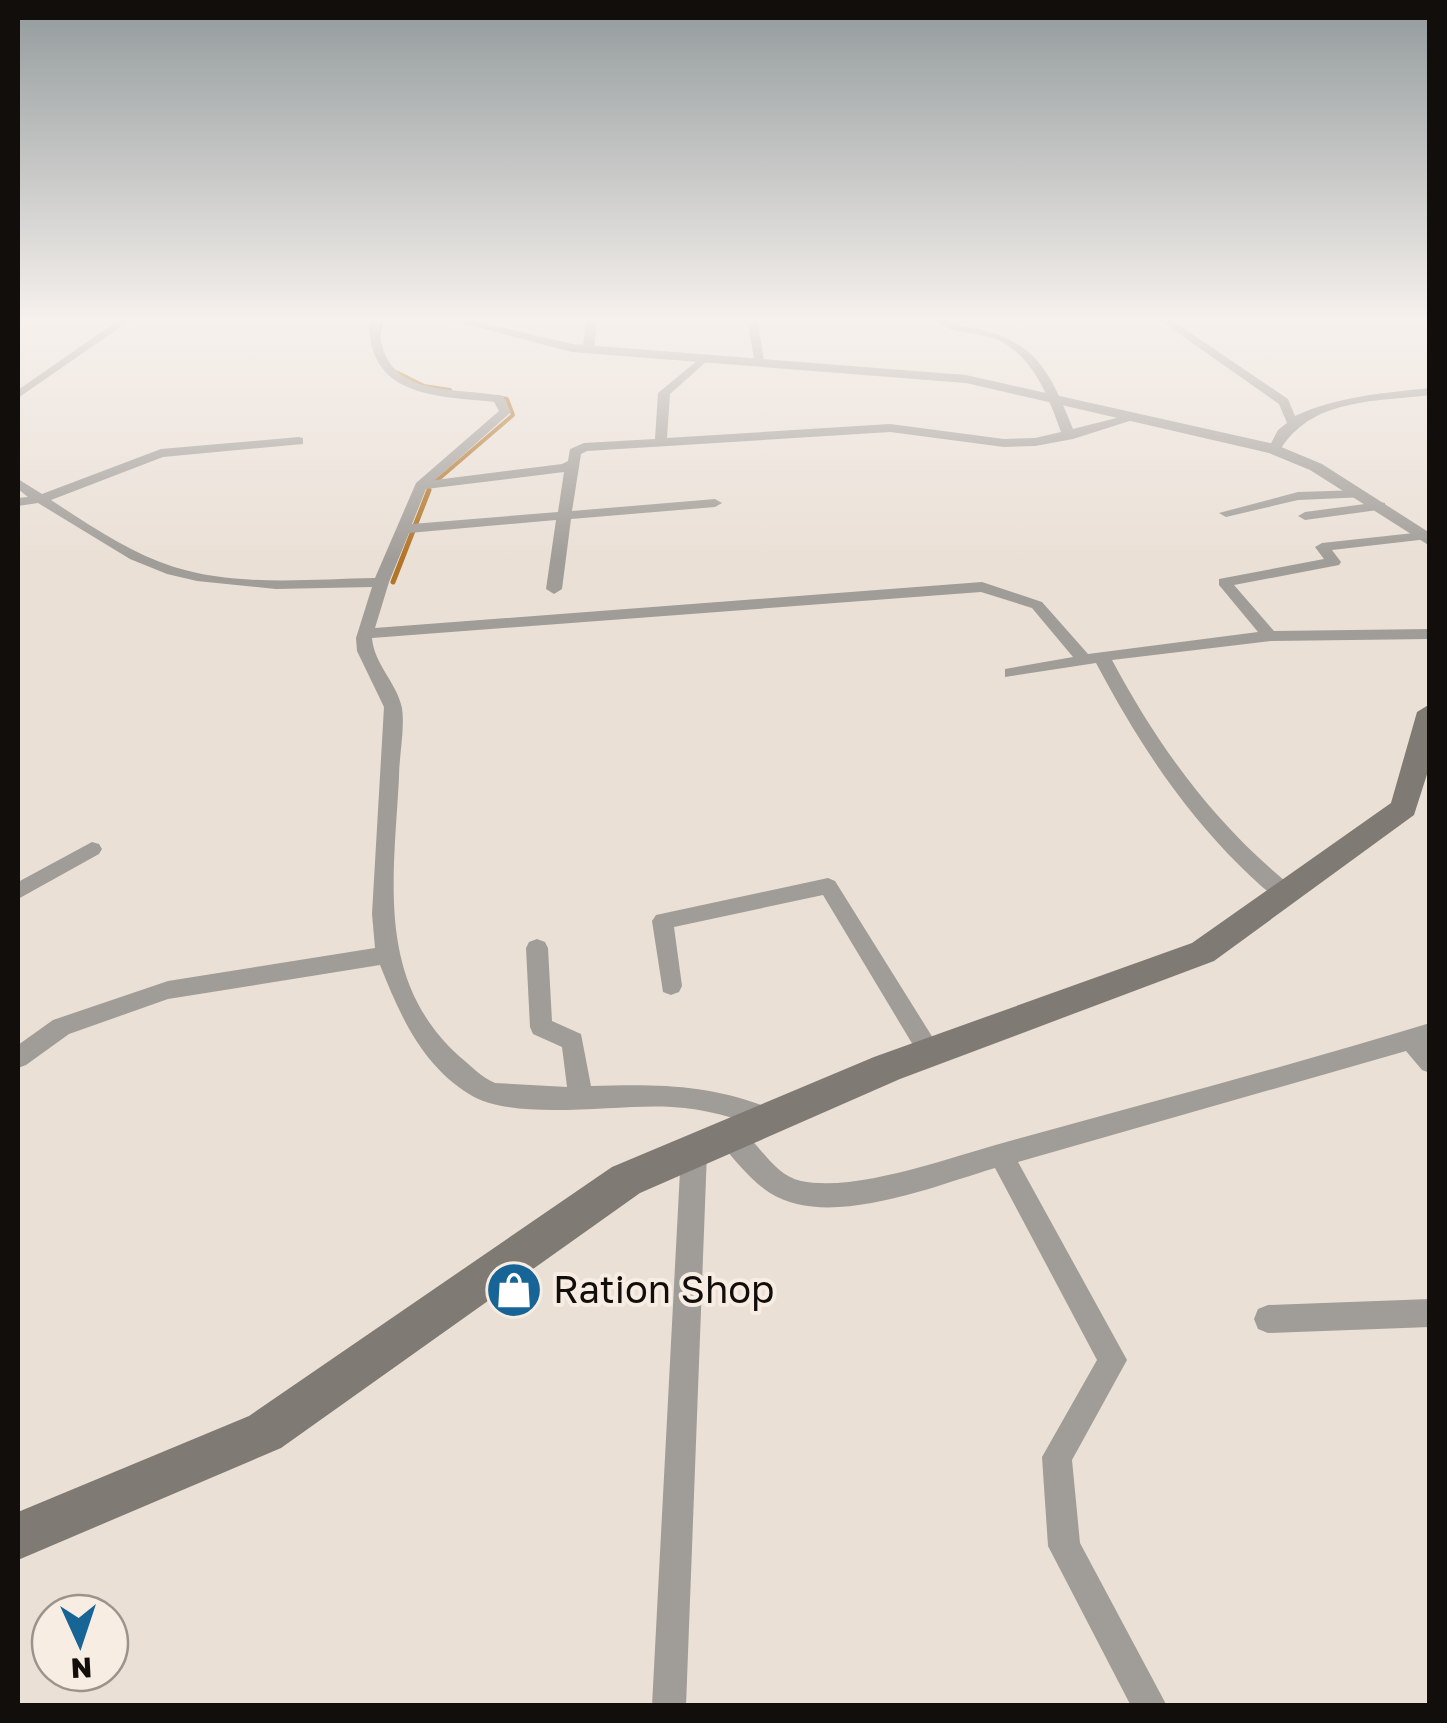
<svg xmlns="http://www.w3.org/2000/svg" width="1447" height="1723" font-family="'Golos Text',sans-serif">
	<rect width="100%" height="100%" fill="#eae0d6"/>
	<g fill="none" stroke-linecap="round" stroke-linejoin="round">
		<path stroke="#b27427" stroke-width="4" d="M378 337 382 319
			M396 372 424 386 450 390
			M434 483 513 415 507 399 497 397"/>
		<path stroke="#b27427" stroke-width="5" d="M433 484 437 481
			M393 582 429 490"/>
		<path fill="#a09c97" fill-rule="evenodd" d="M120 319H132L18 398V390Z
			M369 319H379C379 399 445 386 503 396L511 412 435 480 562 464 568 461 570 449 584 443 655 439 658 393 703 356 709 359 707 361 670 394 667 438 890 424 1004 439 1035 438 1061 432C1048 395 1029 345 985 336 966 331 948 333 934 319 946 319 953 324 964 326 1033 338 1048 366 1073 429L1136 413 1142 417 1073 439 1035 446 1004 447 890 432 587 451 581 454 572 511 715 499 722 503 715 507 571 519 562 589 554 594 546 589 556 520 409 533 389 582 375 628 982 582 1042 602 1088 654 1258 632 1219 585V579L1324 559 1315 547 1322 543 1423 532 1430 535 1428 539 1332 550 1341 562 1339 565 1234 585 1274 631 1430 629V639L1271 641 1112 660C1159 748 1214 823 1291 886L1294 892 1291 898 1284 900C1268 895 1253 878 1241 867 1180 807 1136 738 1096 663L1005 677V669L1073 657 1032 608 981 592 372 638C374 664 397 683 402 708 405 729 399 756 399 777 394 878 375 980 459 1056 471 1066 481 1077 495 1083L567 1087 562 1047 533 1034 530 1027 526 948 529 942 537 939 545 942 548 948 552 1021 581 1034 591 1086C660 1084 712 1084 777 1111L780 1119 777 1127 768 1130C736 1118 707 1109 672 1107 618 1103 515 1123 469 1094 421 1064 400 1015 380 965L168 999 69 1034 26 1065 18 1068V1045L53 1020 168 981 375 948 372 914 384 707 357 651 356 638 372 587 276 589 197 581 167 574 130 559 38 503 18 506V498L28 497 18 489V479L42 494 161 449 299 437 303 438V444L163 457 51 500C89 525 130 553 174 567 238 587 310 579 375 578L416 483 499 411 494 402C434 396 367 397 369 319ZM564 472 558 512 412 524 426 489Z
			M587 319H597L594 350 588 353 582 350Z
			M747 319H757L765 366 755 364Z
			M1158 319H1170L1288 399 1295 416C1338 396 1384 393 1430 388V395C1374 402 1310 398 1279 452H1269L1268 449 1278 430 1287 423 1279 404Z
			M1361 490 1368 494 1366 497 1298 500 1226 517 1219 513 1298 492Z
			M1380 502 1385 503V509L1305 520 1298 516 1305 512Z
			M92 842 99 844 102 849 99 854 18 899V882Z
			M828 878 835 881 938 1046 942 1053 938 1060 930 1063 922 1060 823 895 674 927 682 986 679 992 671 995 663 992 652 921 656 915Z
			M1430 1023V1073L1422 1070 1406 1051 1018 1162 1127 1360 1072 1460 1080 1543 1167 1706H1131L1048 1546 1042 1457 1097 1360 995 1168C934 1186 828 1230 770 1193 751 1181 736 1161 721 1144L718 1136 721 1128 730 1125C758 1135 769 1174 801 1181 860 1193 958 1154 1017 1139 1155 1101 1293 1065 1430 1023Z
			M694 1140 703 1144 707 1152 686 1706H652L681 1152 685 1144Z
			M1430 1299V1327L1268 1333 1258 1329 1254 1319 1258 1309 1268 1305Z"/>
		<path fill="#a09c97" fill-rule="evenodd" d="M446 319H467L572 344 966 375 1274 444 1322 464 1430 533V546L1310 470 1269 453 966 383 572 352Z"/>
		<path fill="#807a74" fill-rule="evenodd" d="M1430 704V765L1414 815 1214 961 900 1079 640 1193 281 1448 18 1560V1512L249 1416 612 1167 874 1057 1192 943 1391 803 1417 712Z"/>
	</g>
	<linearGradient id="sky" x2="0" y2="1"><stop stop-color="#929a9b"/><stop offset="0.57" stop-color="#f6f1ed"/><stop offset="1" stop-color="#f6f1ed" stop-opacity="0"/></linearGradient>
	<rect width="1447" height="560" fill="url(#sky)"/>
	<defs>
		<g id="shop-disc" transform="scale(2.875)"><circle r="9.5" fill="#176496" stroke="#f7ede3"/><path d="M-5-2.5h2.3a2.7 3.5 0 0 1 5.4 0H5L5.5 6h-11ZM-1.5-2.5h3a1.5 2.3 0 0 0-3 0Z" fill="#fff"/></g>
	</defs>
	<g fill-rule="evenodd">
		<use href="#shop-disc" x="514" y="1290"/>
	</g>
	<g text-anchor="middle" stroke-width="8" stroke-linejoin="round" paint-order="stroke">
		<g font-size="38" fill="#120e0b" stroke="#f7ede3" text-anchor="start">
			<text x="553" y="1303">Ration Shop</text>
		</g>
	</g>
	<rect width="1447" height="1723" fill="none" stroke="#120e0b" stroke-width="40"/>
	<g transform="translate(80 1643) rotate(177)"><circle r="48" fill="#f7ede3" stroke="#9b948d" stroke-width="2.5"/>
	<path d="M0-8L18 38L0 25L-18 38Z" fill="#176496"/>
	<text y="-15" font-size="28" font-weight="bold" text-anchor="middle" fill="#120e0b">N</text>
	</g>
</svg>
